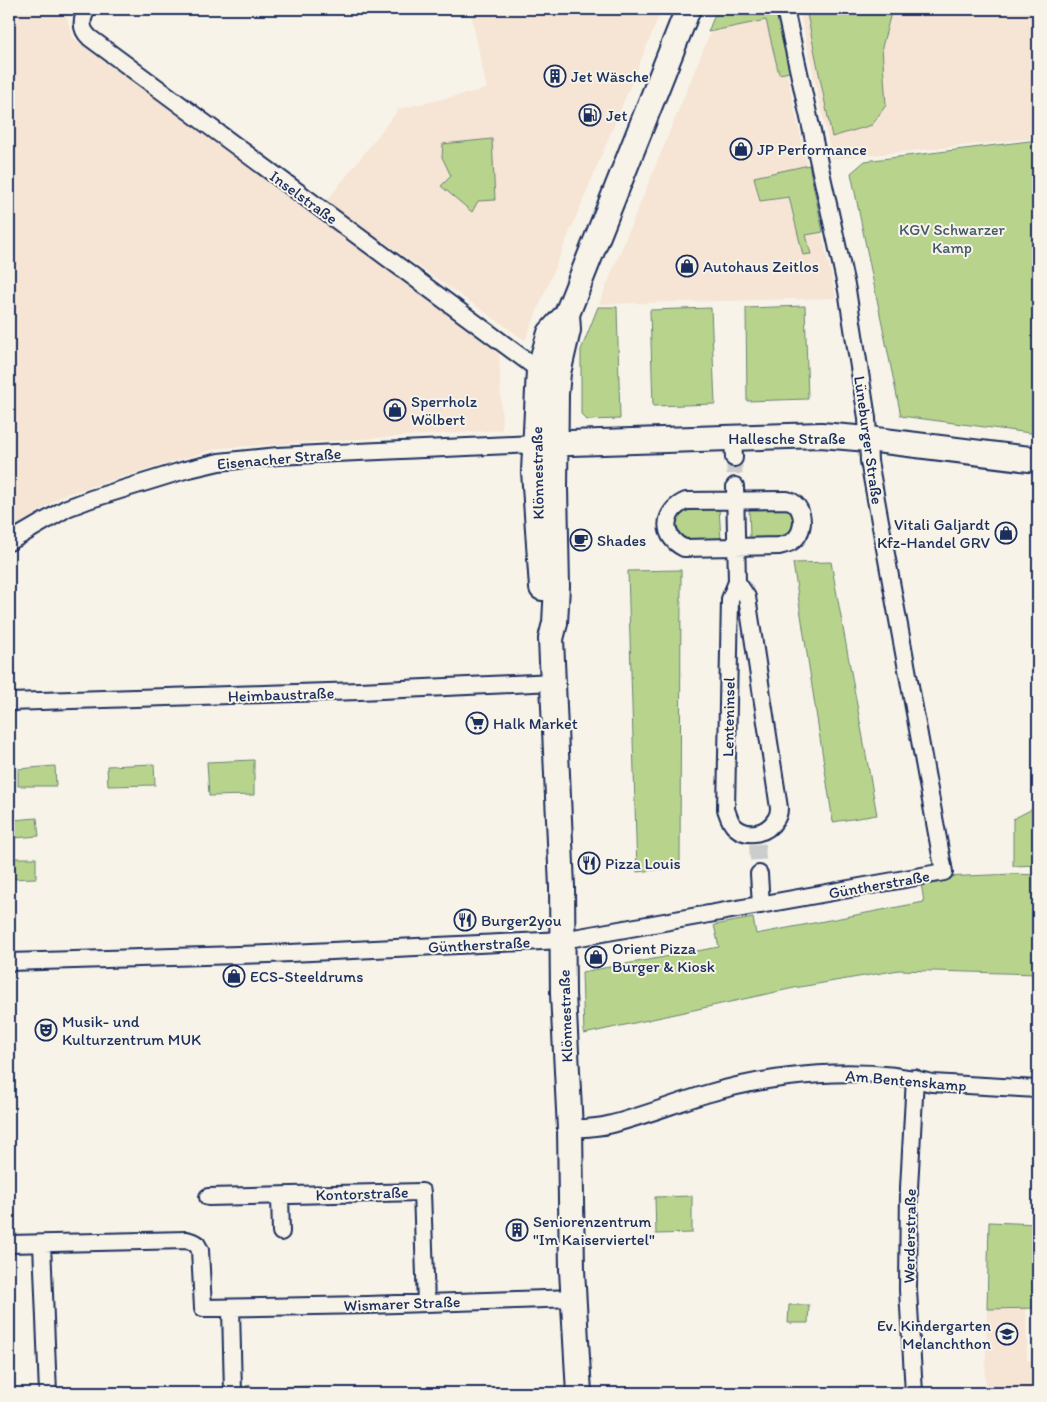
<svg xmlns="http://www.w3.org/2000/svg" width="1047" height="1402" font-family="Itim,sans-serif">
	<rect width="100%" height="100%" fill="#f7f3e8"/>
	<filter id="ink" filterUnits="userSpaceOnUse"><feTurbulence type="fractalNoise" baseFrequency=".02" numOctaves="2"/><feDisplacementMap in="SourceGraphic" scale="10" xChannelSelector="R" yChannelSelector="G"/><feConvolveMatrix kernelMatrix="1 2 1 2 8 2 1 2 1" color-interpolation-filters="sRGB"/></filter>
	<g filter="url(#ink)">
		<path fill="#f6e4d4" d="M9 9H64L73 38 499 353 502 430 218 448 63 495 9 532Z
			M470 9H662L525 340 326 202 399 109 487 89Z
			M720 9 773 11 836 298 599 304Z
			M799 9H1038V138L832 159Z
			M1026 1308 1027 1360 1038 1361V1393H985L987 1309Z"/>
		<path fill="#b8d48c" stroke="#6a8275" d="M717 9H776L790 72 779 74 766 20 708 32Z
			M806 9H892L882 47 886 105 872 125 832 137Z
			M492 139 495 200 478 201 472 212 441 186 451 176 442 157 443 144Z
			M1038 140V434L901 416 851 173 865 161Z
			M809 165 823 232 806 235 811 254 803 255 789 197 760 201 754 177Z
			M805 306 808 399 747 401 746 308Z
			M598 307H617L620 419 587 420 581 414V350Z
			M711 308 715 404 653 406 650 310Z
			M749 506H787L796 519 789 538 754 543 750 538Z
			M719 507 721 541 691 544 675 532 676 514 682 508Z
			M831 562 877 815 833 822 793 563Z
			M681 570 680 867 637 872 628 571Z
			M254 760V795L209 796 207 762Z
			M154 764 155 785 108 786 107 766Z
			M55 766 56 786H18V769Z
			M1038 806V865L1013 866V819Z
			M37 818 39 836 14 838 13 820Z
			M10 858H36V878L11 879Z
			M1013 874 1038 875V974L899 970 794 988 584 1034 582 972 719 947 714 925 753 918 756 934 924 902 921 883 944 877Z
			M692 1196V1233L656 1234 655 1197Z
			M989 1222 1038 1224V1308L987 1309Z
			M789 1305H809L808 1323H788Z
			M251 1385V1388L310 1386V1393H246V1386Z"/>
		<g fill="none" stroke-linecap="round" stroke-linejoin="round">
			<path stroke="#cbcccc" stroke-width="16" stroke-dasharray="16 8" stroke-linecap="butt" d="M734 458 735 486
				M757 844 759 874"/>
			<g stroke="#1b2f5e" stroke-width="20">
				<path id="street" d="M87 9C81 20 80 29 90 38L539 370
					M733 437 734 458
					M735 486 737 582 730 599 726 809C728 815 730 823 735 827 748 838 767 834 776 819 778 816 779 811 779 808L747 597 737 582
					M787 500C789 501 792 501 794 503 806 513 804 535 791 542 788 544 783 545 779 546L684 548C661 537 662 511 686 501Z
					M9 542 67 508 91 499 185 470 219 462 278 456 336 453 534 444
					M9 702 360 691 554 682
					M759 874 761 905
					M9 962 269 954 563 940 944 872 869 461 867 418 847 290 785 9
					M570 1129C582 1128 596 1128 608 1125 641 1117 673 1104 706 1094 775 1074 862 1065 932 1083L1038 1089
					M280 1196 281 1232
					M208 1197 422 1192 426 1303
					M9 1244 187 1240 196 1243 200 1250 203 1308 367 1305 574 1298
					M42 1244 48 1393
					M231 1308 233 1393
					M914 1393 908 1290 909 1188 915 1078"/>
			</g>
			<g stroke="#1b2f5e" stroke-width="28">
				<path id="secondary" d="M567 314 568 330 558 373 556 394 555 488 557 586 555 623 551 639 562 887 563 994 570 1129 572 1270 579 1393
					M539 444 821 435 868 439 1038 460
					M542 588 534 471 539 370 550 333 567 314 688 9"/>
			</g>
			<use href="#street" stroke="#f7f3e8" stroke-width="16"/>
			<use href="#secondary" stroke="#f7f3e8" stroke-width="24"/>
		</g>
	</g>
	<defs>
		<g id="building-ring" transform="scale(1.125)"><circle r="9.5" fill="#f7f3e8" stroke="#1b2f5e" stroke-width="1.5"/><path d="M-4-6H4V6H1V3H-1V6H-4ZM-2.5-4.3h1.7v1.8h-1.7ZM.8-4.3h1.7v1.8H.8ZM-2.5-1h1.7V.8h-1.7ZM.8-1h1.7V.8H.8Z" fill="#1b2f5e"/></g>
		<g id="fuel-ring" transform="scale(1.125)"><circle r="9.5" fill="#f7f3e8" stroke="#1b2f5e" stroke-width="1.5"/><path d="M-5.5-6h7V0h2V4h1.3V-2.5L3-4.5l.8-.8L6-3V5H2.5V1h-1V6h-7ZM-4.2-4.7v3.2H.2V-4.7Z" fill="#1b2f5e"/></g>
		<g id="shop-ring" transform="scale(1.125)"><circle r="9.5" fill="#f7f3e8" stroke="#1b2f5e" stroke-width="1.5"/><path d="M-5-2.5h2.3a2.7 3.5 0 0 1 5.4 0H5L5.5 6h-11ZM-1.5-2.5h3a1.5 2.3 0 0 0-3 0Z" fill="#1b2f5e"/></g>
		<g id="cafe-ring" transform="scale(1.125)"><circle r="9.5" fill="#f7f3e8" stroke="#1b2f5e" stroke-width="1.5"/><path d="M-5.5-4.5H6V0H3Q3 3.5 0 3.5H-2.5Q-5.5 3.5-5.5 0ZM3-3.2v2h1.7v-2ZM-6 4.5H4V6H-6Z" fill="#1b2f5e"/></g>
		<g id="supermarket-ring" transform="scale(1.125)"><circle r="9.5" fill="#f7f3e8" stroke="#1b2f5e" stroke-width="1.5"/><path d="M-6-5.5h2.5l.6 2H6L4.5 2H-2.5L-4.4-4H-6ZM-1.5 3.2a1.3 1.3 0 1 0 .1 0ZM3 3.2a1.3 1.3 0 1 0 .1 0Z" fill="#1b2f5e"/></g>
		<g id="restaurant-ring" transform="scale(1.125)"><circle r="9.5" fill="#f7f3e8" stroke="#1b2f5e" stroke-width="1.5"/><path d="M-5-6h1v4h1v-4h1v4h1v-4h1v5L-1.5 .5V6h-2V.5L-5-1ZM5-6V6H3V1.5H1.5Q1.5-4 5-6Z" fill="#1b2f5e"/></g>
		<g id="theatre-ring" transform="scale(1.125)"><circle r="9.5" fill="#f7f3e8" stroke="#1b2f5e" stroke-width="1.5"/><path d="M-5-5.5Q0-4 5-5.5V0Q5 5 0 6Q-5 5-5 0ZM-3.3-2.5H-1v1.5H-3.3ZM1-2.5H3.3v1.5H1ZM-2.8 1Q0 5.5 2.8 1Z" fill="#1b2f5e"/></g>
		<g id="school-ring" transform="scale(1.125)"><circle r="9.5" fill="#f7f3e8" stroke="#1b2f5e" stroke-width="1.5"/><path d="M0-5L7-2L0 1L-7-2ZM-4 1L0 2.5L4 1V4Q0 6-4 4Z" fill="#1b2f5e"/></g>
	</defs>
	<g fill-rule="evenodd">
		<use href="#building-ring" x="555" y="76"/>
		<use href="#fuel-ring" x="590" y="115"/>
		<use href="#shop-ring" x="741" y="149"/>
		<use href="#shop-ring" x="687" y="266"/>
		<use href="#shop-ring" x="395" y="410"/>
		<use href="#shop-ring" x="1006" y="533"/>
		<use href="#cafe-ring" x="581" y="540"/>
		<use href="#supermarket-ring" x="477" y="723"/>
		<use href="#restaurant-ring" x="589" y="863"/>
		<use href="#restaurant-ring" x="465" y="920"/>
		<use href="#shop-ring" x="596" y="957"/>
		<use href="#shop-ring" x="234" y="976"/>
		<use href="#theatre-ring" x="46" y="1030"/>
		<use href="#building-ring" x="517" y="1230"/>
		<use href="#school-ring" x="1007" y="1334"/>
	</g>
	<g text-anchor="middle" stroke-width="4" stroke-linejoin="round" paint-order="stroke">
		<g font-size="16" fill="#1b2f5e" stroke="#f7f3e8" text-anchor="start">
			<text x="571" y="82">Jet Wäsche</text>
			<text x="606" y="121">Jet</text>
			<text x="757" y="155">JP Performance</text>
			<text x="703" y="272">Autohaus Zeitlos</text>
			<text x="411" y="407">Sperrholz<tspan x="411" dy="18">Wölbert</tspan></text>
			<text x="990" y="530" text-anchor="end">Vitali Galjardt<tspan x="990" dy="18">Kfz-Handel GRV</tspan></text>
			<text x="597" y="546">Shades</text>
			<text x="493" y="729">Halk Market</text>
			<text x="605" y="869">Pizza Louis</text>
			<text x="481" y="926">Burger2you</text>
			<text x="612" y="954">Orient Pizza<tspan x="612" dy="18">Burger &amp; Kiosk</tspan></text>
			<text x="250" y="982">ECS-Steeldrums</text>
			<text x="62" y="1027">Musik- und<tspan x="62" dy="18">Kulturzentrum MUK</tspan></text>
			<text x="533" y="1227">Seniorenzentrum<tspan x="533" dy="18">"Im Kaiserviertel"</tspan></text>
			<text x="991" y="1331" text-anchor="end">Ev. Kindergarten<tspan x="991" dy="18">Melanchthon</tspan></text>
		</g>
		<g font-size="16" fill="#1b2f5e" stroke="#f7f3e8">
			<text transform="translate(304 197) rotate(36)" y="6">Inselstraße</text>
			<text x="787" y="444">Hallesche Straße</text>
			<text transform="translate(869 440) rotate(82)" y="6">Lüneburger Straße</text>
			<text transform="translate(279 458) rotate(-5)" y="6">Eisenacher Straße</text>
			<text transform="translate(537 473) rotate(-91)" y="6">Klönnestraße</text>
			<text transform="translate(281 694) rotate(-2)" y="6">Heimbaustraße</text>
			<text transform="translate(728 717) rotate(-89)" y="6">Lenteninsel</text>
			<text transform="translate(879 884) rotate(-10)" y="6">Güntherstraße</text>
			<text transform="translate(479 944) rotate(-3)" y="6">Güntherstraße</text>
			<text transform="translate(565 1016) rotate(-92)" y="6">Klönnestraße</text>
			<text transform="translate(906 1080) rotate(5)" y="6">Am Bentenskamp</text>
			<text transform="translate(362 1193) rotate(-2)" y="6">Kontorstraße</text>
			<text transform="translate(909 1236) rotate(-89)" y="6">Werderstraße</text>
			<text transform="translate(402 1303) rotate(-2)" y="6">Wismarer Straße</text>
		</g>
		<g font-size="16" fill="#42586a" stroke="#f7f3e8">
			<text x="952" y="235">KGV Schwarzer<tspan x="952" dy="18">Kamp</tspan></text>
		</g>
	</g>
	<rect width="1047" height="1402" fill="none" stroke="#f7f3e8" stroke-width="30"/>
	<rect x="15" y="15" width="1017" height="1372" fill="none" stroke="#1b2f5e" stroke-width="2" filter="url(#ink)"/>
</svg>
